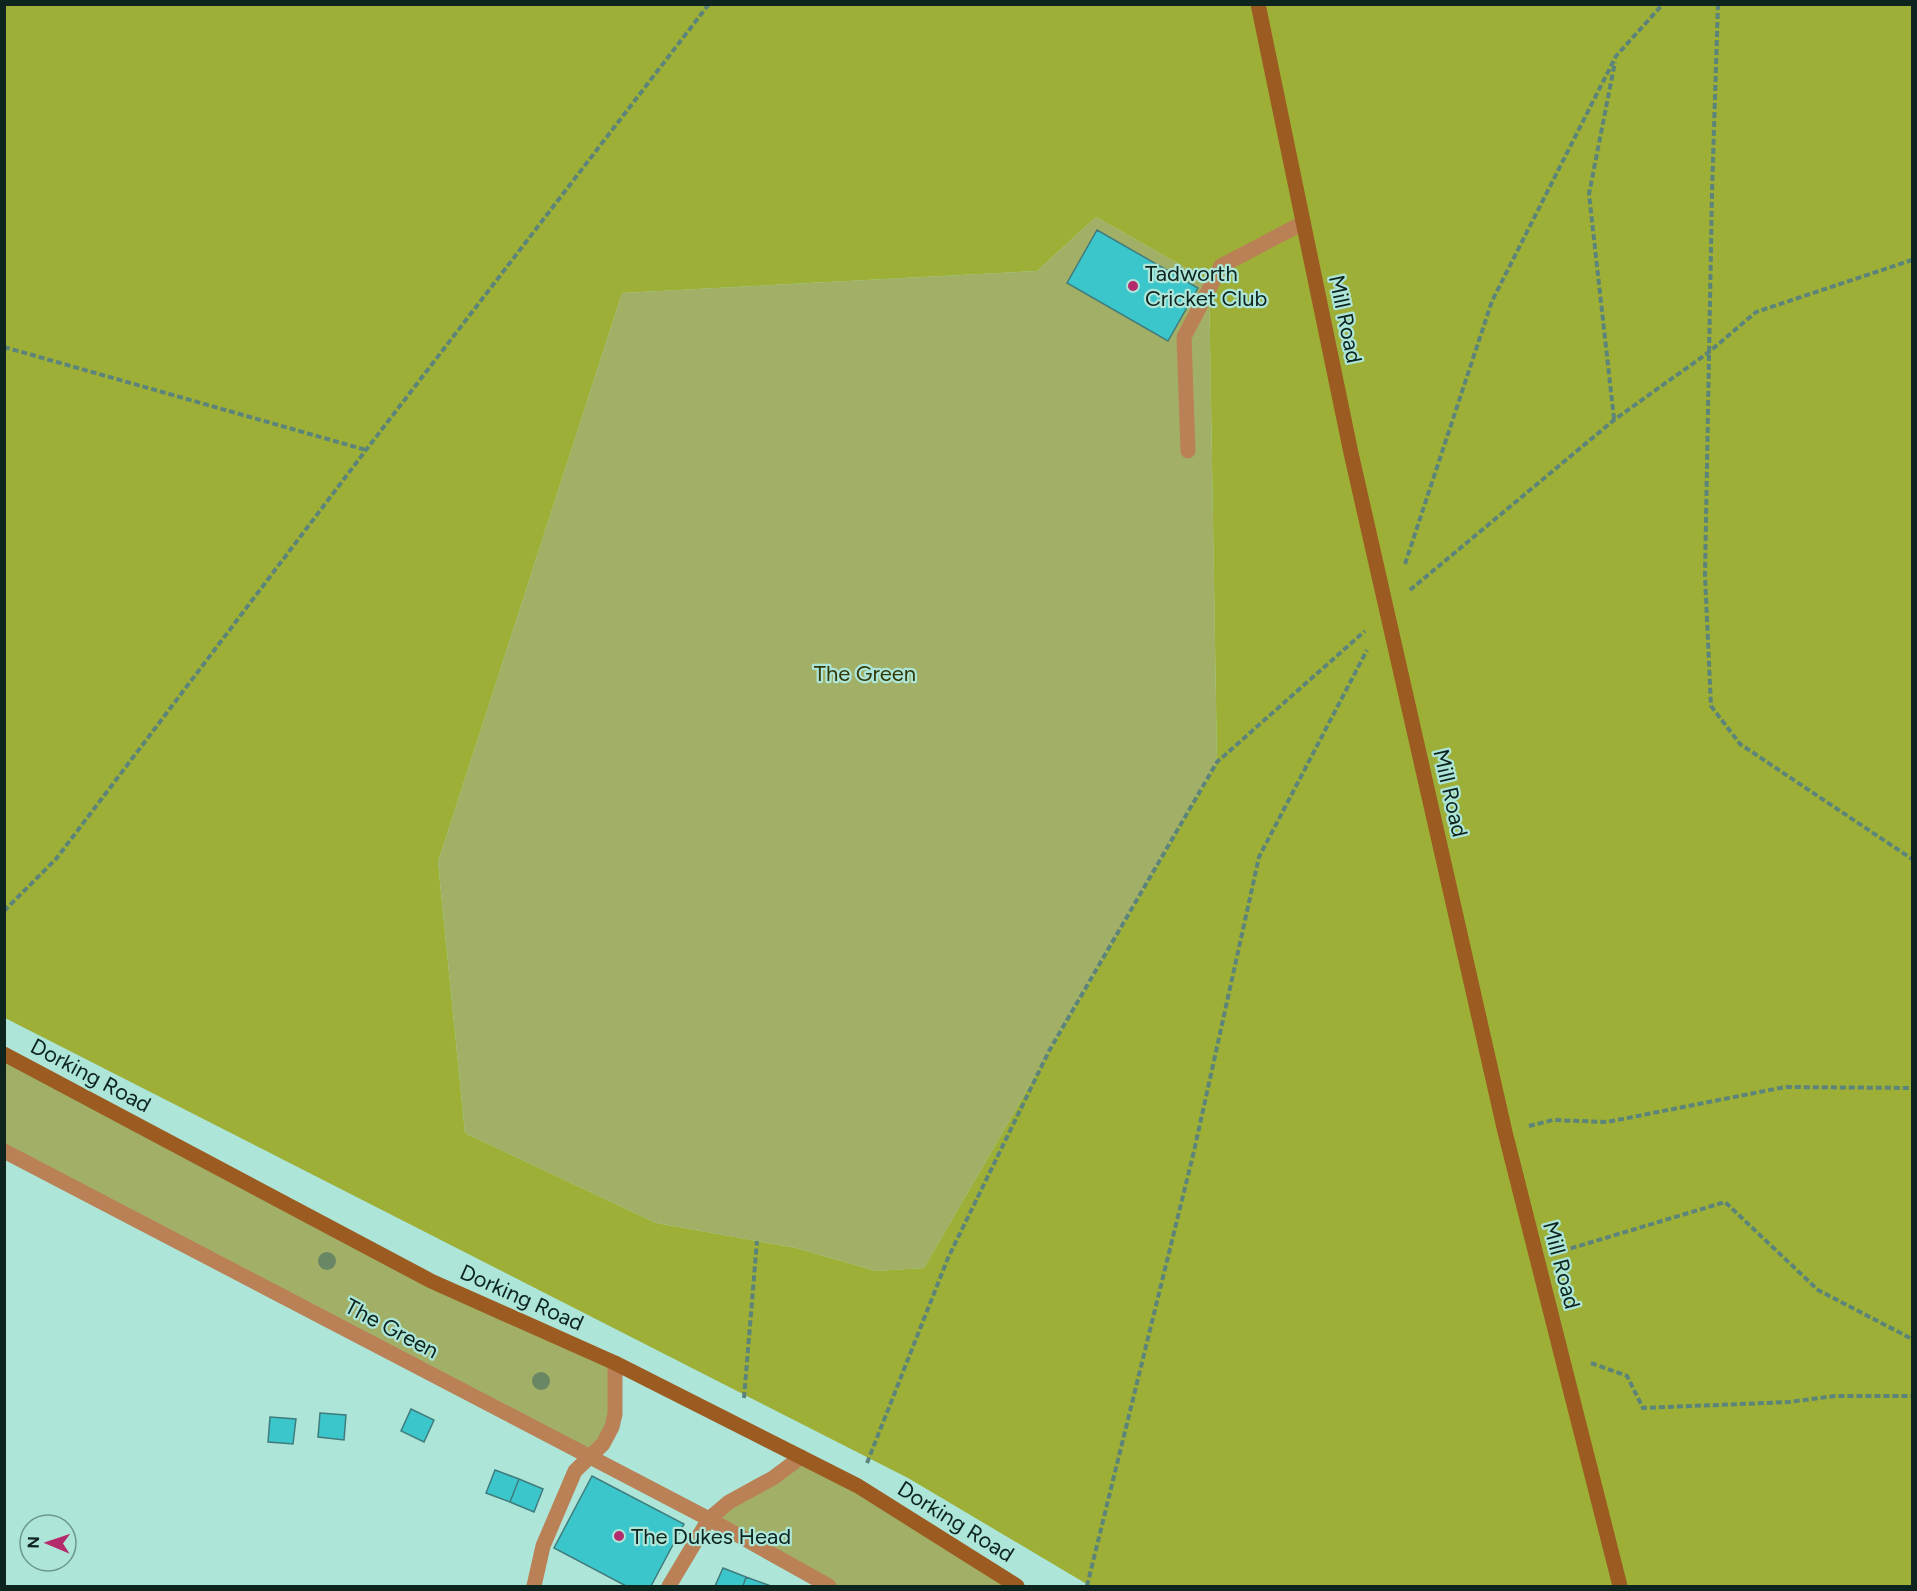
<svg xmlns="http://www.w3.org/2000/svg" width="1917" height="1591" font-family="Figtree,sans-serif">
	<rect width="100%" height="100%" fill="#ade6d8"/>
	<path fill="#a2b067" d="M1096 217 1209 281 1217 762 924 1268 876 1271 796 1248 656 1223 465 1133 438 862 622 293 1037 271Z
		M4 1055 431 1281 615 1363V1414L588 1456 5 1151Z
		M801 1457 1017 1586H829L709 1519Z"/>
	<path fill="#9daf36" fill-rule="evenodd" d="M4 5H1912L1911 1586H1090L908 1478 5 1018ZM1096 217 1209 281 1217 762 924 1268 876 1271 796 1248 656 1223 465 1133 438 862 622 293 1037 271Z"/>
	<path fill="#3ac6ca" stroke="#407c7d" stroke-width="1.5" d="M1097 230 1198 288 1168 341 1067 283Z
		M411 1409 434 1420 424 1442 401 1431Z
		M320 1413 346 1415 344 1440 318 1437Z
		M270 1417 296 1419 293 1444 268 1442Z
		M495 1470 519 1479 510 1502 486 1493Z
		M592 1476 684 1524 651 1586H626L554 1548Z
		M519 1479 543 1489 534 1512 510 1502Z
		M723 1568 746 1577 743 1586H715Z
		M746 1577 771 1586H743Z"/>
	<g fill="none" stroke-linecap="round" stroke-linejoin="round">
		<path stroke="#5c847a" stroke-width="4" stroke-dasharray="6 3" stroke-linecap="butt" d="M1718 4 1712 191 1705 575 1711 706 1740 744 1912 859
			M4 347 366 450
			M1614 419 1589 194 1615 62
			M1405 564 1492 301 1616 56 1663 4
			M1410 590 1614 420 1709 352 1756 312 1912 260
			M4 911 56 859 366 450 709 4
			M1529 1126 1553 1120 1607 1122 1785 1087 1912 1088
			M1562 1251 1725 1202 1818 1290 1912 1339
			M1591 1363 1627 1376 1643 1408 1789 1402 1835 1396H1912
			M744 1398 757 1241
			M867 1463 948 1258 1049 1051 1217 762 1365 631
			M1087 1586 1194 1151 1259 857 1367 650"/>
		<path stroke="#ba8156" stroke-width="15" d="M1188 451 1184 337 1221 266 1303 223
			M4 1151 709 1519 829 1586
			M534 1586 543 1546 575 1471 603 1444 612 1427 615 1414V1363
			M669 1586 709 1519 729 1502 773 1478 801 1457"/>
		<path stroke="#9c5b21" stroke-width="15" d="M1258 4 1351 453 1505 1132 1620 1586
			M4 1054 431 1281 615 1363 858 1486 1017 1586"/>
	</g>
	<g fill="#698765">
		<circle cx="327" cy="1261" r="9"/>
		<circle cx="541" cy="1381" r="9"/>
	</g>
	<g fill="#b42b6b" stroke="#ade6d8" stroke-width="2">
		<circle cx="1133" cy="286" r="6"/>
		<circle cx="619" cy="1536" r="6"/>
	</g>
	<g text-anchor="middle" stroke-width="4.5" stroke-linejoin="round" paint-order="stroke">
		<g font-size="22" fill="#0d241f" stroke="#ade6d8" text-anchor="start">
			<text x="1145" y="281">Tadworth<tspan x="1145" dy="25">Cricket Club</tspan></text>
			<text x="631" y="1544">The Dukes Head</text>
		</g>
		<g font-size="22" fill="#0d241f" stroke="#ade6d8">
			<text transform="translate(1346 319) rotate(78)" y="8">Mill Road</text>
			<text transform="translate(1451 793) rotate(77)" y="8">Mill Road</text>
			<text transform="translate(91 1075) rotate(28)" y="8">Dorking Road</text>
			<text transform="translate(1562 1265) rotate(75)" y="8">Mill Road</text>
			<text transform="translate(522 1297) rotate(24)" y="8">Dorking Road</text>
			<text transform="translate(392 1328) rotate(28)" y="8">The Green</text>
			<text transform="translate(956 1521) rotate(32)" y="8">Dorking Road</text>
		</g>
		<g font-size="22" fill="#323907" stroke="#ade6d8">
			<text x="865" y="681">The Green</text>
		</g>
	</g>
	<rect width="1917" height="1591" fill="none" stroke="#0d241f" stroke-width="12"/>
	<g transform="translate(48 1543) rotate(272)"><circle r="28" fill="#ade6d8" stroke="#6d988e" stroke-width="1.5"/>
	<path d="M0-4.5L10 22L0 15L-10 22Z" fill="#b42b6b"/>
	<text y="-9" font-size="16" font-weight="bold" text-anchor="middle" fill="#0d241f">N</text>
	</g>
</svg>
